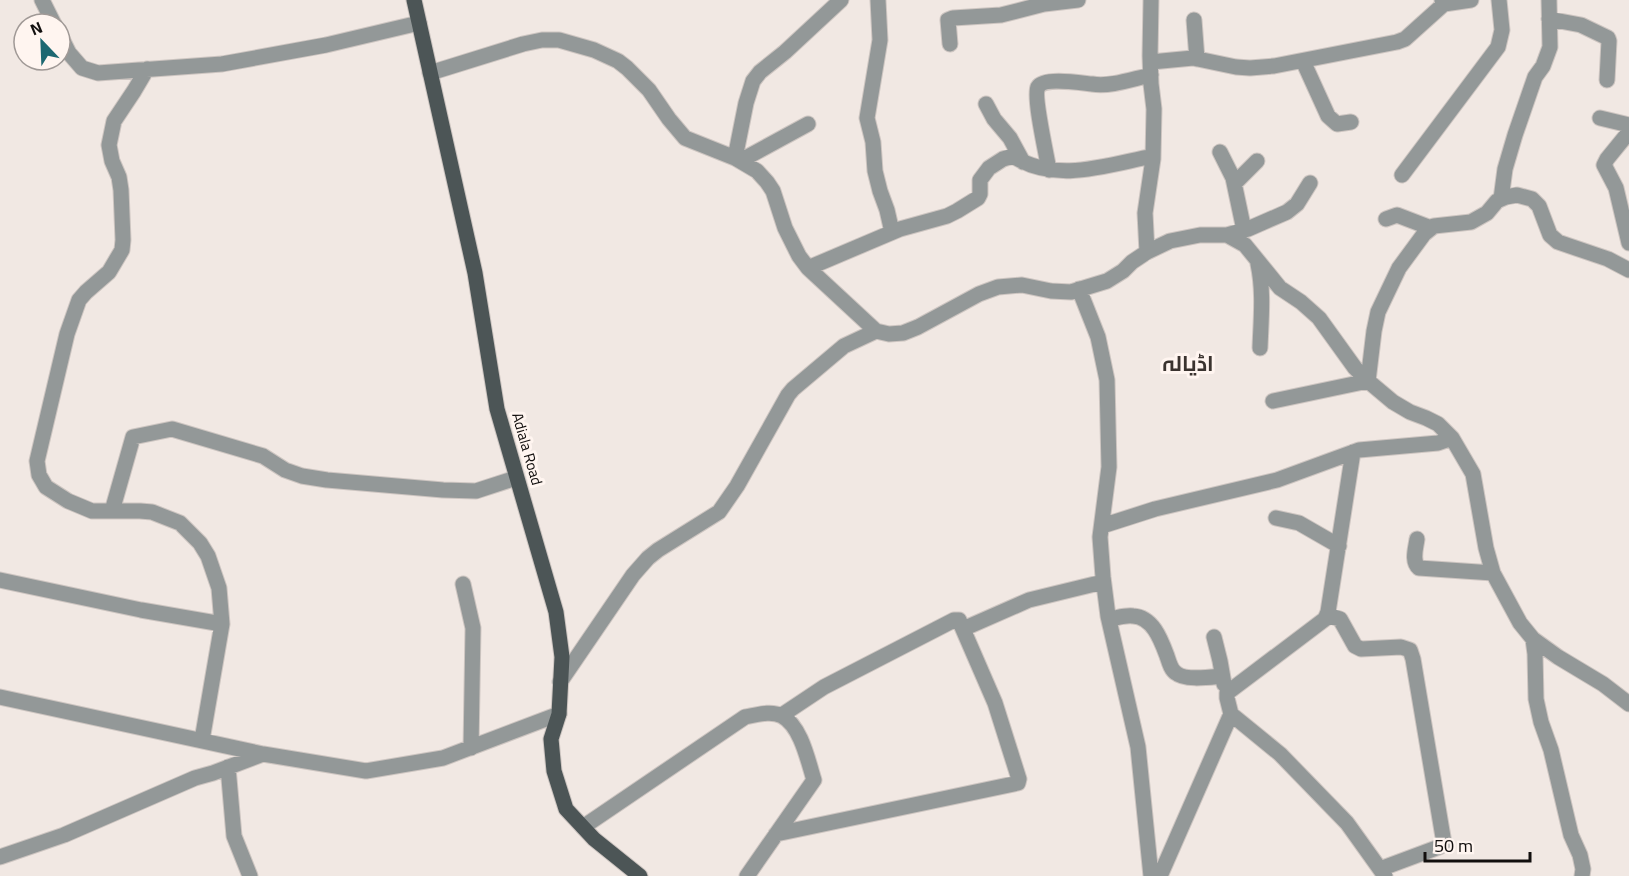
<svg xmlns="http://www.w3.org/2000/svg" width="1629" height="876" font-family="Georgia,Cairo,serif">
	<rect width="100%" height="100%" fill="#f1e8e3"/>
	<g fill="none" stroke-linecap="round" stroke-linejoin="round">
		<g stroke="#cdc5c1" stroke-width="17">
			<path id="minor" d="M42 0 54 24
				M878 0 880 40 867 118 873 142 875 171 880 191 887 210 892 232
				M1442 0 1444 4 1471 0
				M1549 19 1581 25 1608 38 1609 41 1607 80
				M1194 20 1197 59
				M60 35 69 53 82 68 98 73 222 64 326 45 419 23
				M950 44 948 20 953 18 1001 15 1044 4 1078 0
				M1303 61 1328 116 1337 124 1351 122
				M1151 62 1193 58 1236 67 1250 68 1274 66 1397 42 1405 39 1444 4
				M147 69 134 91 114 121 109 145 112 161 119 177 121 190 123 240 122 250 109 272 86 292 79 300 67 334 37 461 39 475 46 487 68 501 92 511H140L152 512 180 523 200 543 208 556 219 588 222 624 202 740
				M430 73 523 44 542 40H559L594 50 618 61 627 68 649 90 669 119 685 138 735 158 757 171 767 182 773 191 785 228 799 256 808 268 876 331 889 334 903 333 918 327 979 294 998 287 1022 285 1051 291 1071 292 1107 281 1123 271 1132 262 1147 252 1170 241 1200 235H1227L1248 229 1287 212 1297 204 1310 183
				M986 104 994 119 1010 138 1023 162
				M1600 118 1629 125
				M1629 132 1607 159 1604 165 1616 188 1629 243
				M1220 152 1233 178 1244 230
				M735 158 746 103 753 81 760 72 785 52 841 0
				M740 161 808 124
				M1049 170C1047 157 1033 96 1038 87 1044 77 1081 83 1092 84 1111 87 1132 79 1151 75
				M1402 175 1498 47 1502 30 1499 0
				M1235 183 1257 161
				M1501 199 1505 169 1515 135 1535 77 1543 66 1550 47 1549 0
				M1386 219 1397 215 1431 228
				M1227 235 1245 245 1280 288 1301 302 1319 318 1355 368 1368 381 1393 402 1410 412 1426 418 1438 424 1452 438 1473 474 1486 548 1493 573 1520 623 1533 639 1558 657 1603 684 1629 704
				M1147 252 1145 213 1153 159 1154 109 1151 84 1150 56 1151 0
				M1258 264C1264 292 1261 319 1260 348
				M808 268 900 229 947 216 957 211 978 198 980 194V180L989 168 1003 159 1013 156C1056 184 1107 165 1153 156
				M1079 289 1098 337 1107 380 1109 467 1100 537 1103 577 1108 616 1138 747 1151 876
				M1273 401 1368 381 1374 331 1378 312 1399 268 1424 234 1434 226 1471 222 1487 213 1497 201 1506 197 1517 195 1532 199 1539 206 1550 235 1558 242 1608 259 1629 270
				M112 511 133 437 172 429 263 456 285 470 302 476 327 480 443 490 476 491 516 478
				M1276 518 1299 523 1339 546
				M1102 526 1155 509 1277 480 1359 450 1438 443 1452 438
				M1417 539C1416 548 1411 561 1419 568L1493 573
				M0 580 141 610 222 624
				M463 584 473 628 471 748
				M1327 615 1340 619 1355 646 1361 649 1401 647 1410 650 1413 659 1444 843 1439 847 1380 869
				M1109 619C1117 618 1125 615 1133 616 1153 617 1161 640 1167 656 1169 662 1171 670 1176 673 1185 681 1211 677 1222 676
				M963 629 1029 600 1103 582
				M1214 637 1220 661 1224 684
				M1533 639 1535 654 1536 699 1541 722 1551 750 1571 835 1580 855 1583 869 1582 876
				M560 682 633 575 648 558 658 550 719 512 737 486 788 395 793 389 844 346 876 331
				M0 697 263 754 366 771 443 758 559 714
				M1231 714 1227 698V693L1325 619 1328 612 1353 452
				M228 767 234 836 250 876
				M583 827 745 717C756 715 771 710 782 716 801 726 808 761 814 780L747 876
				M776 834 1018 783 1019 779 995 703 959 620H954L824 687 782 715
				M0 857 64 835 195 778 213 773 263 754
				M1160 876 1231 714 1280 754 1347 823 1385 876"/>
		</g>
		<g stroke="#cdc5c1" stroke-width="17">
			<path id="major" d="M414 0 475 273 497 409 556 612 562 657 559 714 551 739 554 771 566 809 594 839 640 876"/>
		</g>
		<use href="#minor" stroke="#939898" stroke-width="15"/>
		<use href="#major" stroke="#4c5556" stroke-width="15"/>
	</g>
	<g text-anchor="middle" stroke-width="6" stroke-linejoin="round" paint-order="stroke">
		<g font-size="15" fill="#120f0e" stroke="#fff5f0">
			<text transform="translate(527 449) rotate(74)" y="5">Adiala Road</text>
		</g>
		<g font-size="21" font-weight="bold" fill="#3a332f" stroke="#fff5f0">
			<text x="1188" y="371">اڈیالہ</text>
		</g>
	</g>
	<g transform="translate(42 42) rotate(337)"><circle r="28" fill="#fff5f0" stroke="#a09996" stroke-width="1.5"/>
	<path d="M0-4.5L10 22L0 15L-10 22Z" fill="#1d6871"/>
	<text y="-9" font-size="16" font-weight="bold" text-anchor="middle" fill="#120f0e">N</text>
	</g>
	<path d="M1425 852v9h105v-9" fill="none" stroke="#120f0e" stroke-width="3"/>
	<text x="1434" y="852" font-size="18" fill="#120f0e" stroke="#fff5f0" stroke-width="4.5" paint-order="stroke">50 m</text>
</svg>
